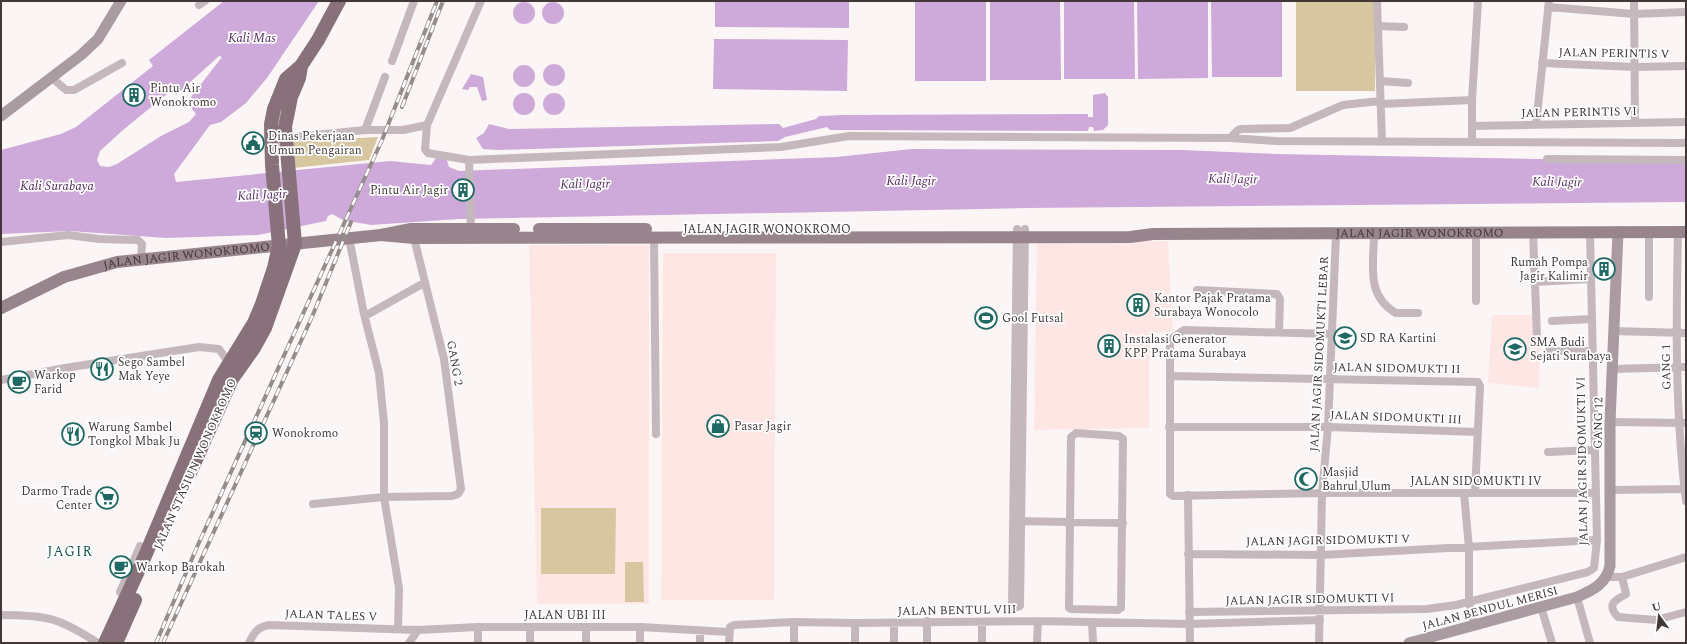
<svg xmlns="http://www.w3.org/2000/svg" width="1687" height="644" font-family="Spectral,serif">
	<rect width="100%" height="100%" fill="#fbf5f5"/>
	<path fill="#fde6e4" d="M1168 241 1173 332 1150 333 1149 428 1034 430 1037 243Z
		M529 245H649V604H537Z
		M663 253H776L774 600H661Z
		M1492 315H1540L1539 388 1488 383Z"/>
	<path fill="#d7c7a0" d="M1296 1H1375V91H1296Z
		M378 137 369 160 293 168 292 142Z
		M541 508H616L615 574H541Z
		M625 562H643L644 602H625Z"/>
	<path fill="#cdaad9" fill-rule="evenodd" d="M224 1H319L267 78 246 103 221 122 210 125 174 174 176 182 390 161 431 165 436 158 446 157 449 167 459 171 836 157 912 149 1181 150 1277 154 1686 162V202L1028 208 459 219 371 225 343 220 332 214 328 216 326 221 258 235 166 238 70 231 1 234V150L61 134 76 127 153 66 149 60ZM219 56 222 57 191 97 192 109 196 114 189 122 161 136 117 164 109 167 100 166 97 160 100 151 123 130 172 90 176 95Z
		M715 1H849V28L715 27Z
		M915 1H986V81H915Z
		M990 1H1060L1061 80H990Z
		M1064 1H1134L1135 79H1064Z
		M1137 1H1208V78L1138 79Z
		M1211 1H1282V77H1212Z
		M542 13a11 11 0 1 1 22 0a11 11 0 1 1-22 0Z
		M513 13a11 11 0 1 1 22 0a11 11 0 1 1-22 0Z
		M714 39 848 40 847 91 713 89Z
		M543 75a11 11 0 1 1 22 0a11 11 0 1 1-22 0Z
		M513 76a11 11 0 1 1 22 0a11 11 0 1 1-22 0Z
		M471 74 483 77 487 100 482 101 477 87H470L468 90 462 89Z
		M1105 93 1108 97V125L1103 130 1094 131 1093 127H1089L1088 131 830 130 827 127 785 137 778 141 498 150 483 149 476 138 484 133 489 124 509 129 779 124 783 128 816 119 819 116 844 115 1088 114V117H1093V95Z
		M513 104a11 11 0 1 1 22 0a11 11 0 1 1-22 0Z
		M543 104a11 11 0 1 1 22 0a11 11 0 1 1-22 0Z"/>
	<g fill="none" stroke-linecap="round" stroke-linejoin="round">
		<path stroke="#c4b8bd" stroke-width="8" d="M1377 1 1382 141
			M1634 1 1635 122
			M199 5 205 1
			M1548 7 1634 14 1686 12
			M1378 26 1404 27
			M392 61 414 1
			M1542 63 1636 67 1686 66
			M51 77 66 90H74L122 63
			M1380 81 1408 83
			M1380 104 1472 100
			M1536 125 1549 1
			M1472 126 1686 122
			M365 130 385 77
			M285 138 365 130H403L427 125
			M1230 138 1276 141 1686 143
			M1472 141V100L1478 1
			M1547 159 1686 160
			M469 160 781 147 849 136 1230 138 1238 130 1242 129 1290 128 1343 105 1380 101
			M471 229 469 160 428 153 425 149 427 125 481 1
			M1017 229 1012 609 1020 606 1025 229
			M1533 232 1537 337
			M1649 232V297
			M1678 232C1676 322 1675 413 1686 501
			M1374 233C1374 264 1365 295 1396 313H1418
			M654 237 656 434
			M349 238 364 314 379 373 384 423V497L399 588 398 629
			M1 242 68 235 99 239 138 240 142 244 141 260
			M1535 282 1590 279
			M1197 290 1277 294 1280 299 1279 332
			M1476 301V232
			M365 316 424 283
			M1552 321 1591 319
			M1613 331 1686 333
			M1331 334 1184 330 1170 340V494L1173 496 1322 493H1595
			M1549 351H1592
			M1612 369 1686 367
			M1171 376 1478 382 1480 386 1475 493
			M1 380 65 368 199 347 219 349 229 363
			M1610 422 1686 423
			M1169 427H1328L1478 432
			M1076 433 1119 436 1123 439 1121 608 1118 610 1071 609 1069 608 1071 437Z
			M1548 452 1594 450
			M1611 490 1686 489
			M1464 493 1469 548V602L1474 625
			M1188 495 1190 643
			M313 504 384 497 452 496 458 494 461 489 444 359 414 238
			M1016 521 1123 523
			M1188 554 1321 555 1597 540
			M1608 577H1622L1686 557
			M1622 577 1626 594C1617 600 1605 603 1618 617L1656 620 1686 612
			M120 592 140 546
			M1577 597 1590 643
			M1541 607 1552 643
			M1189 612 1427 609 1456 605 1588 572 1594 568 1597 540 1590 232
			M1 615C48 615 59 618 98 643
			M927 621V643
			M794 622V643
			M982 622V643
			M1092 622 1093 643
			M855 623V643
			M894 623V643
			M478 627V643
			M530 627V643
			M586 627V643
			M640 627V643
			M249 643C254 633 257 627 269 625L418 630 478 627H640L729 632
			M409 643 418 630
			M700 643V631
			M729 643 730 627 734 625 794 622 855 623 1038 621 1189 624 1320 620
			M1037 643 1038 621
			M1319 643 1322 493 1328 427 1336 234"/>
		<path stroke="#aa9aa1" stroke-width="11" d="M1 116 81 55 98 39 121 1
			M1409 643 1577 597C1593 590 1606 584 1610 566V422L1618 232"/>
		<g stroke="#98848d" stroke-width="12">
			<path d="M539 229H646"/>
			<path id="s1" d="M381 235 414 238 1130 237 1153 234 1686 232"/>
			<path id="s2" d="M1 308 64 277 117 262 381 235 411 229H514"/>
		</g>
		<path stroke="#88717b" stroke-width="14" d="M190 473 232 379 254 348 265 328 295 244 285 127 291 97 299 78 301 66
			M105 643 145 556 219 380 254 323 262 304 274 268 279 246 272 165 271 124 274 109 286 79 301 66 318 40 339 1
			M116 643 135 600"/>
		<g stroke="#958c8b" stroke-width="4">
			<path id="rail" d="M402 107 443 1
				M156 643 197 547 382 140 437 1
				M163 643 312 317 351 222"/>
		</g>
		<use href="#rail" stroke="#fff" stroke-width="2.5" stroke-dasharray="8" stroke-linecap="butt"/>
	</g>
	<defs>
		<g id="building-ring" transform="scale(1.15)"><circle r="9.5" fill="#fff" stroke="#1e6963" stroke-width="1.5"/><path d="M-4-6H4V6H1V3H-1V6H-4ZM-2.5-4.3h1.7v1.8h-1.7ZM.8-4.3h1.7v1.8H.8ZM-2.5-1h1.7V.8h-1.7ZM.8-1h1.7V.8H.8Z" fill="#1e6963"/></g>
		<g id="civic-ring" transform="scale(1.15)"><circle r="9.5" fill="#fff" stroke="#1e6963" stroke-width="1.5"/><path d="M-.6-6.5H3V-4.5H.6V-3L4-1V1h2V6H-6V1h2V-1L-.6-3ZM-1.2 2.5V6h2.4V2.5Z" fill="#1e6963"/></g>
		<g id="stadium-ring" transform="scale(1.15)"><circle r="9.5" fill="#fff" stroke="#1e6963" stroke-width="1.5"/><path d="M0-5a6.5 5 0 1 0 0 10a6.5 5 0 1 0 0-10ZM-3.5-1.8h7v3.6h-7Z" fill="#1e6963"/></g>
		<g id="school-ring" transform="scale(1.15)"><circle r="9.5" fill="#fff" stroke="#1e6963" stroke-width="1.5"/><path d="M0-5L7-2L0 1L-7-2ZM-4 1L0 2.5L4 1V4Q0 6-4 4Z" fill="#1e6963"/></g>
		<g id="restaurant-ring" transform="scale(1.15)"><circle r="9.5" fill="#fff" stroke="#1e6963" stroke-width="1.5"/><path d="M-5-6h1v4h1v-4h1v4h1v-4h1v5L-1.5 .5V6h-2V.5L-5-1ZM5-6V6H3V1.5H1.5Q1.5-4 5-6Z" fill="#1e6963"/></g>
		<g id="cafe-ring" transform="scale(1.15)"><circle r="9.5" fill="#fff" stroke="#1e6963" stroke-width="1.5"/><path d="M-5.5-4.5H6V0H3Q3 3.5 0 3.5H-2.5Q-5.5 3.5-5.5 0ZM3-3.2v2h1.7v-2ZM-6 4.5H4V6H-6Z" fill="#1e6963"/></g>
		<g id="shop-ring" transform="scale(1.15)"><circle r="9.5" fill="#fff" stroke="#1e6963" stroke-width="1.5"/><path d="M-5-2.5h2.3a2.7 3.5 0 0 1 5.4 0H5L5.5 6h-11ZM-1.5-2.5h3a1.5 2.3 0 0 0-3 0Z" fill="#1e6963"/></g>
		<g id="station-ring" transform="scale(1.15)"><circle r="9.5" fill="#fff" stroke="#1e6963" stroke-width="1.5"/><path d="M-3-6H3Q5-6 5-4V2Q5 4 3 4L4.5 6H3L1.5 4h-3L-3 6H-4.5L-3 4Q-5 4-5 2V-4Q-5-6-3-6ZM-3.5-4v3h7v-3ZM-3.5 1v1.5H-2V1ZM2 1v1.5H3.5V1Z" fill="#1e6963"/></g>
		<g id="mosque-ring" transform="scale(1.15)"><circle r="9.5" fill="#fff" stroke="#1e6963" stroke-width="1.5"/><path d="M3.5-4.9A6 6 0 1 0 3.5 4.9A5 5 0 1 1 3.5-4.9Z" fill="#1e6963"/></g>
		<g id="supermarket-ring" transform="scale(1.15)"><circle r="9.5" fill="#fff" stroke="#1e6963" stroke-width="1.5"/><path d="M-6-5.5h2.5l.6 2H6L4.5 2H-2.5L-4.4-4H-6ZM-1.5 3.2a1.3 1.3 0 1 0 .1 0ZM3 3.2a1.3 1.3 0 1 0 .1 0Z" fill="#1e6963"/></g>
	</defs>
	<g fill-rule="evenodd">
		<use href="#building-ring" x="134" y="95"/>
		<use href="#civic-ring" x="253" y="143"/>
		<use href="#building-ring" x="463" y="190"/>
		<use href="#building-ring" x="1604" y="269"/>
		<use href="#building-ring" x="1138" y="305"/>
		<use href="#stadium-ring" x="986" y="318"/>
		<use href="#school-ring" x="1345" y="338"/>
		<use href="#building-ring" x="1109" y="346"/>
		<use href="#school-ring" x="1515" y="349"/>
		<use href="#restaurant-ring" x="102" y="369"/>
		<use href="#cafe-ring" x="19" y="382"/>
		<use href="#shop-ring" x="718" y="426"/>
		<use href="#station-ring" x="256" y="433"/>
		<use href="#restaurant-ring" x="73" y="434"/>
		<use href="#mosque-ring" x="1306" y="479"/>
		<use href="#supermarket-ring" x="107" y="498"/>
		<use href="#cafe-ring" x="121" y="567"/>
	</g>
	<g text-anchor="middle" stroke-width="3.5" stroke-linejoin="round" paint-order="stroke">
		<g font-size="12" fill="#433837" stroke="#fff">
			<text transform="translate(1614 53) rotate(1)" y="4">JALAN PERINTIS V</text>
			<text transform="translate(1579 112) rotate(-1)" y="4">JALAN PERINTIS VI</text>
			<text x="767" y="233">JALAN JAGIR WONOKROMO</text>
			<text dy="4" stroke="none"><textPath href="#s1" startOffset="1039">JALAN JAGIR WONOKROMO</textPath></text>
			<text dy="4" stroke="none"><textPath href="#s2" startOffset="195">JALAN JAGIR WONOKROMO</textPath></text>
			<text transform="translate(1319 354) rotate(-87)" y="4">JALAN JAGIR SIDOMUKTI LEBAR</text>
			<text transform="translate(455 363) rotate(80)" y="4">GANG 2</text>
			<text transform="translate(1666 367) rotate(-91)" y="4">GANG 1</text>
			<text transform="translate(1397 368) rotate(1)" y="4">JALAN SIDOMUKTI II</text>
			<text transform="translate(1396 417) rotate(2)" y="4">JALAN SIDOMUKTI III</text>
			<text transform="translate(1598 423) rotate(-89)" y="4">GANG 12</text>
			<text transform="translate(1582 461) rotate(-91)" y="4">JALAN JAGIR SIDOMUKTI VI</text>
			<text transform="translate(195 464) rotate(-66)" y="4">JALAN STASIUN WONOKROMO</text>
			<text x="1476" y="485">JALAN SIDOMUKTI IV</text>
			<text transform="translate(1328 540) rotate(-1)" y="4">JALAN JAGIR SIDOMUKTI V</text>
			<text transform="translate(1310 599) rotate(-1)" y="4">JALAN JAGIR SIDOMUKTI VI</text>
			<text transform="translate(1490 608) rotate(-15)" y="4">JALAN BENDUL MERISI</text>
			<text transform="translate(957 610) rotate(-1)" y="4">JALAN BENTUL VIII</text>
			<text transform="translate(331 615) rotate(2)" y="4">JALAN TALES V</text>
			<text x="565" y="619">JALAN UBI III</text>
		</g>
		<g font-size="12" fill="#433837" stroke="#fff" text-anchor="start">
			<text x="150" y="92">Pintu Air<tspan x="150" dy="14">Wonokromo</tspan></text>
			<text x="268" y="140">Dinas Pekerjaan<tspan x="268" dy="14">Umum Pengairan</tspan></text>
			<text x="448" y="194" text-anchor="end">Pintu Air Jagir</text>
			<text x="1588" y="266" text-anchor="end">Rumah Pompa<tspan x="1588" dy="14">Jagir Kalimir</tspan></text>
			<text x="1154" y="302">Kantor Pajak Pratama<tspan x="1154" dy="14">Surabaya Wonocolo</tspan></text>
			<text x="1002" y="322">Gool Futsal</text>
			<text x="1360" y="342">SD RA Kartini</text>
			<text x="1124" y="343">Instalasi Generator<tspan x="1124" dy="14">KPP Pratama Surabaya</tspan></text>
			<text x="1530" y="346">SMA Budi<tspan x="1530" dy="14">Sejati Surabaya</tspan></text>
			<text x="118" y="366">Sego Sambel<tspan x="118" dy="14">Mak Yeye</tspan></text>
			<text x="34" y="379">Warkop<tspan x="34" dy="14">Farid</tspan></text>
			<text x="734" y="430">Pasar Jagir</text>
			<text x="88" y="431">Warung Sambel<tspan x="88" dy="14">Tongkol Mbak Ju</tspan></text>
			<text x="272" y="437">Wonokromo</text>
			<text x="1322" y="476">Masjid<tspan x="1322" dy="14">Bahrul Ulum</tspan></text>
			<text x="92" y="495" text-anchor="end">Darmo Trade<tspan x="92" dy="14">Center</tspan></text>
			<text x="136" y="571">Warkop Barokah</text>
		</g>
		<g font-size="13" font-style="italic" fill="#562a64" stroke="#fff">
			<text x="252" y="42">Kali Mas</text>
			<text transform="translate(1233 178) rotate(1)" y="5">Kali Jagir</text>
			<text x="911" y="185">Kali Jagir</text>
			<text transform="translate(1557 181) rotate(1)" y="5">Kali Jagir</text>
			<text transform="translate(585 183) rotate(-1)" y="5">Kali Jagir</text>
			<text x="57" y="190">Kali Surabaya</text>
			<text transform="translate(262 194) rotate(-3)" y="5">Kali Jagir</text>
		</g>
		<g font-size="14" letter-spacing="1" fill="#1b5651" stroke="#fff">
			<text x="70" y="556">JAGIR</text>
		</g>
	</g>
	<rect width="1687" height="644" fill="none" stroke="#433837" stroke-width="4"/>
	<g transform="translate(1659 616) rotate(345)" stroke="#ffffff" stroke-width="3" paint-order="stroke">
	<path d="M0-3L7 15L0 10L-7 15Z" fill="#433837"/>
	<text y="-6" font-size="11" font-weight="bold" text-anchor="middle" fill="#433837">U</text>
	</g>
</svg>
